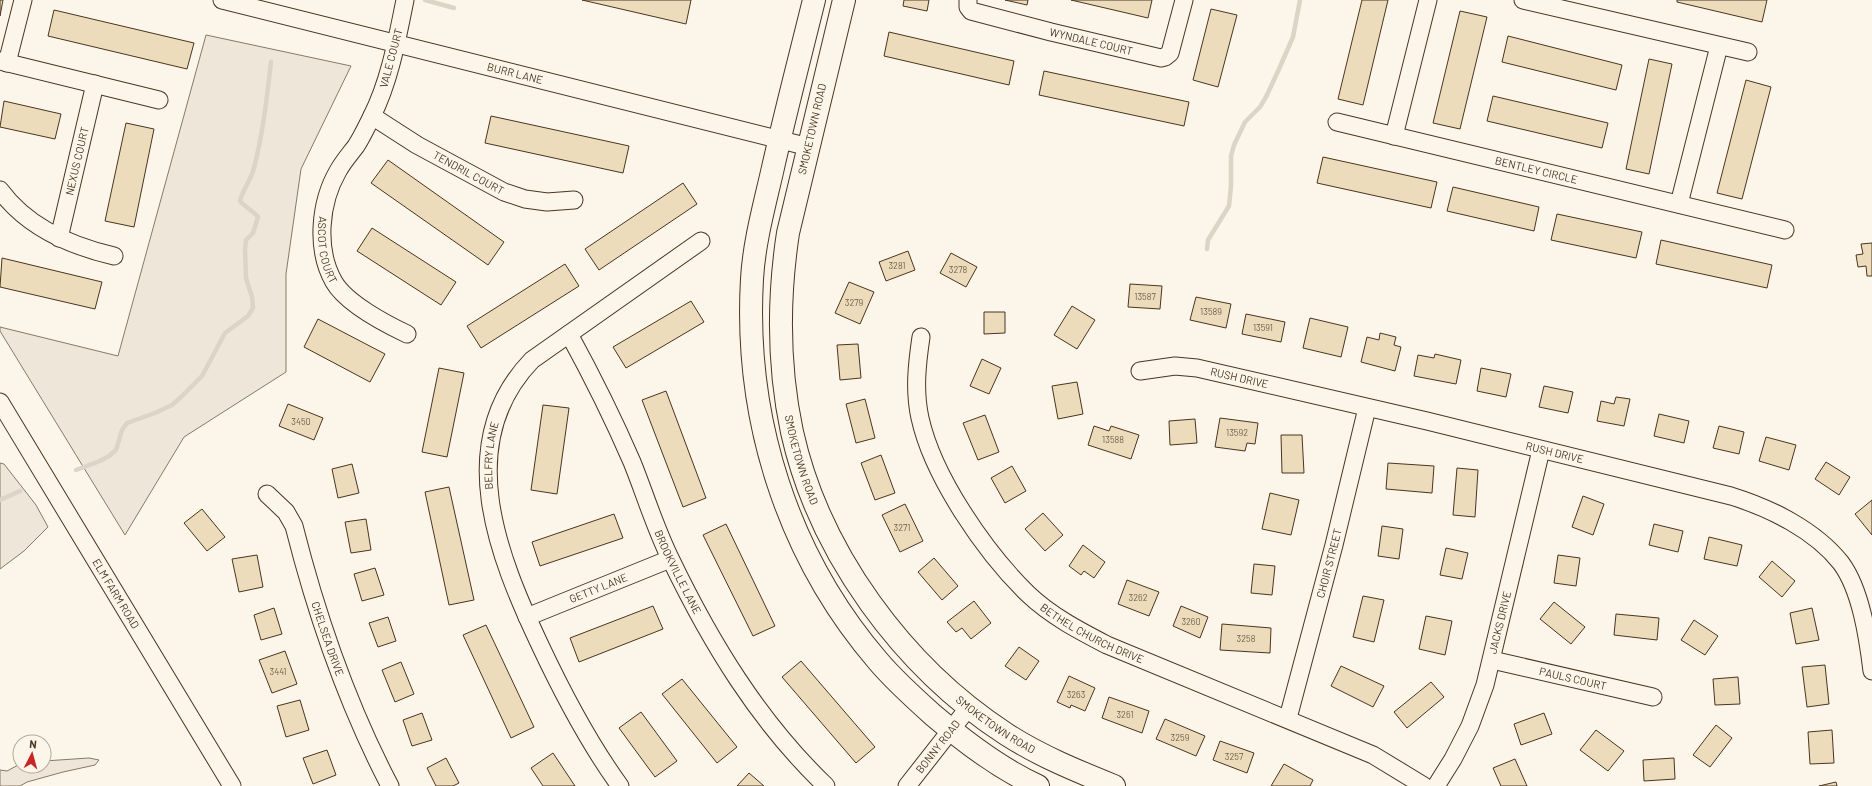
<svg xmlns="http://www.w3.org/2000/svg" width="1872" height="786" font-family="Barlow,sans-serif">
	<rect width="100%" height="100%" fill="#fbf6e9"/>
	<path fill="#ede6d9" stroke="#887966" d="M206 35 351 66 301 169 286 274V372L184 437 125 535 0 331V327L118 356Z
		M0 463 4 464 36 505 48 527 24 551 0 569Z
		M89 758 99 760 95 765 63 772 27 782 20 786H0V770L7 771 20 764V766H44V761Z"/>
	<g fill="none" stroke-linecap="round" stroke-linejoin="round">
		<path stroke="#dcd4c6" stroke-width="4.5" d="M425 0 454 8
			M1207 249 1208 240 1229 206 1231 186V156L1234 145 1245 122 1260 107 1266 97 1279 69 1293 37 1300 0
			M76 470 100 461 109 456 116 450 122 430 127 423 155 413 172 405 181 397 202 376 225 333 248 316 253 308 252 297 246 278 245 249 246 240 253 233 258 217C252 210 246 208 240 201 243 189 251 180 254 168 263 133 267 97 271 62
			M0 500 20 491"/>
	</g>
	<path fill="#ecdcbc" stroke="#4a3520" d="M0 0H3L0 16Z
		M582 0H691L686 24Z
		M904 0H929L927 11 903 6Z
		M1005 0H1028L1027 5Z
		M1071 0H1152L1148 18Z
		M1362 0H1388L1363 105 1338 99Z
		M1677 0H1767L1762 22 1677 2Z
		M1211 9 1237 15 1218 87 1193 80Z
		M54 10 194 43 187 69 48 36Z
		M1460 11 1487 17 1460 129 1433 123Z
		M889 32 1014 61 1009 85 884 56Z
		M1508 36 1622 65 1616 90 1502 62Z
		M1649 59 1672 64 1649 174 1626 169Z
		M1044 71 1189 102 1184 126 1039 95Z
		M1746 80 1771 87 1742 199 1717 193Z
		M1493 96 1608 123 1602 148 1487 121Z
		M4 101 61 114 55 139 0 127Z
		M491 116 629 146 623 173 485 143Z
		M126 123 154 129 134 227 105 221Z
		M1323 157 1437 182 1431 208 1317 183Z
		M388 160 504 242 488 265 371 183Z
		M683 183 697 204 599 270 585 249Z
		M1453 187 1539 207 1534 231 1447 211Z
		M1557 214 1642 232 1636 258 1551 240Z
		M372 228 456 282 441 305 357 251Z
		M1661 240 1772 265 1767 288 1656 264Z
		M1872 243V276H1867L1866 266 1858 267 1856 255 1863 254 1861 244Z
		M908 251 915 270 886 281 879 262Z
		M951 253 977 267 966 287 940 273Z
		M2 258 102 282 95 309 0 287Z
		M565 264 579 286 481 348 467 326Z
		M849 282 874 292 860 324 835 313Z
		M1130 284 1162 286 1160 309 1128 307Z
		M1196 297 1231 304 1226 328 1190 320Z
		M691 301 704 322 626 368 613 347Z
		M1072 306 1095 320 1077 349 1054 335Z
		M984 312H1005V333L984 334Z
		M1246 314 1285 322 1281 342 1242 334Z
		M1310 318 1348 327 1341 357 1303 348Z
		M318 319 385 354 370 382 304 347Z
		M1380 333 1396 337 1394 345 1401 347 1395 371 1361 362 1367 337 1379 340Z
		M858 344 861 378 840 380 837 345Z
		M1435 354 1461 360 1456 384 1414 376 1418 355 1434 358Z
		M982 359 1001 368 989 394 970 386Z
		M439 368 464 373 447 457 422 452Z
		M1481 368 1511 374 1506 397 1477 391Z
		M1077 382 1083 414 1058 419 1052 386Z
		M1544 386 1573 392 1568 413 1539 407Z
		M666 391 706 498 683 507 642 400Z
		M1616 397 1630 399 1624 426 1597 421 1601 401 1614 404Z
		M865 399 875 438 856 443 846 404Z
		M288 404 323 418 314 440 279 426Z
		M543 405 569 408 557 494 531 490Z
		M1659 414 1689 421 1684 443 1654 436Z
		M985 415 999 452 978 460 963 423Z
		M1220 418 1258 423 1255 444 1247 443 1245 451 1215 447Z
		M1195 419 1197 443 1170 445 1169 421Z
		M1094 426 1109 431 1111 426 1139 435 1131 459 1088 445Z
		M1719 426 1744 432 1739 454 1713 448Z
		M1281 435H1302L1304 473H1282Z
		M1766 437 1796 445 1789 470 1759 461Z
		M881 455 895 493 875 500 861 463Z
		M1826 462 1850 477 1839 495 1815 479Z
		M1388 463 1434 466 1432 493 1386 489Z
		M352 464 359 493 338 498 332 469Z
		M1012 466 1026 491 1005 503 991 478Z
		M1457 468 1478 470 1475 517 1453 515Z
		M449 487 474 600 449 605 425 492Z
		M1270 493 1299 500 1291 535 1262 529Z
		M1583 496 1604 504 1593 535 1572 527Z
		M1872 500V535L1855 514Z
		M905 504 923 541 900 552 882 515Z
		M202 509 225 537 207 551 184 523Z
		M1043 513 1063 535 1045 551 1025 529Z
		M614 514 623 538 540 566 532 542Z
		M366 519 371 550 351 553 345 522Z
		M726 524 775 626 753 636 703 535Z
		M1654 524 1683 531 1678 552 1649 545Z
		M1382 526 1403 529 1399 559 1378 556Z
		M1709 537 1742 545 1737 566 1704 559Z
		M1083 545 1105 562 1094 578 1084 571 1081 575 1069 566Z
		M1446 548 1468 553 1462 579 1440 575Z
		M257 555 263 587 239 592 232 559Z
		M1558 555 1580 558 1576 586 1554 583Z
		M934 558 958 586 942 600 918 572Z
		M1772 561 1795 581 1782 597 1759 577Z
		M1254 564 1275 566 1272 595 1251 593Z
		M375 568 384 595 362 601 354 574Z
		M1127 580 1159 592 1149 616 1118 604Z
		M1363 596 1384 600 1374 642 1353 637Z
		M974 601 991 623 971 639 962 628 956 632 947 622Z
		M1554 602 1585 627 1571 644 1540 619Z
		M653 606 663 629 579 662 570 638Z
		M1181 606 1208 617 1200 638 1173 626Z
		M274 608 282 634 261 640 254 615Z
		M1812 608 1819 640 1796 644 1790 613Z
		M1616 614 1659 618 1657 640 1614 635Z
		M1426 616 1452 621 1445 655 1419 649Z
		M388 617 396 641 378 647 369 623Z
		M1694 620 1718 636 1705 655 1681 640Z
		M1222 624 1271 628 1270 653 1220 650Z
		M486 625 534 727 511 738 463 635Z
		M1019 647 1039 661 1026 680 1005 666Z
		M285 651 297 684 272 693 259 660Z
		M801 661 875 747 856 763 782 677Z
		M401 662 414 694 395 702 382 670Z
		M1825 665 1829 704 1807 707 1802 667Z
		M1341 666 1384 686 1373 707 1331 686Z
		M1069 676 1095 688 1085 711 1071 705 1070 708 1057 702Z
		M1738 677 1740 704 1715 705 1713 679Z
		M682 679 737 747 717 763 662 694Z
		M1431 682 1444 697 1407 728 1394 712Z
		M1109 697 1149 711 1142 733 1102 718Z
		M300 700 309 730 286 737 277 706Z
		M641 712 677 761 655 777 619 728Z
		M422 713 432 740 412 746 403 720Z
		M1544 713 1552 734 1521 745 1514 724Z
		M1165 719 1205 736 1196 756 1156 739Z
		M1716 725 1732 738 1710 767 1693 755Z
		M1596 730 1624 751 1608 771 1580 750Z
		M1832 730 1834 763 1810 764 1808 732Z
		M1220 741 1254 753 1247 773 1213 760Z
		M327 750 336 775 313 784 303 758Z
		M553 753 575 786H543L531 768Z
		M446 758 459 783 453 786H436L427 768Z
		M1674 758 1675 779 1644 781 1643 760Z
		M1515 759 1527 786H1501L1493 768Z
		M1284 764 1313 780 1310 786H1271Z
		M749 773 764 786H737Z
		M1836 782 1837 786H1819Z"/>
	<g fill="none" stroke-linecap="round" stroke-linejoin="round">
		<g stroke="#4a3520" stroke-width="19">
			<g id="minor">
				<path id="s1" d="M222 0 809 147"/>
				<path id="s2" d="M405 0C397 39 390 80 372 116 367 126 362 137 356 146 350 154 343 162 338 171 320 202 315 249 334 282 346 303 386 324 407 334"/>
				<path id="s3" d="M968 0V7L971 11 1051 32 1161 58 1165 57 1170 53 1184 0"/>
				<path d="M1523 0 1748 52"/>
				<path d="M0 61 159 100"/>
				<path d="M7 63 23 0"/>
				<path id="s4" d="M372 116 417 145 504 192 525 199 547 202 574 200"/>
				<path id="s5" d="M1337 122 1785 230"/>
				<path d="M1394 136 1428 0"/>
				<path d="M0 190C27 227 71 246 114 256"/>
				<path d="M1679 204 1719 46"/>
				<path id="s6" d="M59 238 95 84"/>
				<path id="s7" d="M569 334C592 376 613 418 632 462 645 494 655 528 671 560 711 643 759 722 826 786"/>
				<path id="s8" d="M921 337C917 364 914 391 920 418 933 477 985 552 1028 594 1051 616 1080 631 1107 645L1373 755 1424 786"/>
				<path id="s9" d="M1140 371 1175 366 1197 368 1427 421 1731 496C1770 508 1815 530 1841 563 1861 590 1868 638 1872 671"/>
				<path id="s10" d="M0 402 232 786"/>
				<path id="s11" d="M267 494 286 512 294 526C317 617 346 702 390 786"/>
				<path id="s12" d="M527 617 670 559"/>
				<path id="s13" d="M1492 660 1653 697"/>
				<path id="s14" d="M1288 718 1334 545 1367 408"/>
				<path id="s15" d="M620 786C588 742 563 694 540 645 498 556 452 443 532 360L701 241"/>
				<path id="s16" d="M907 786 969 707"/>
				<path id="s17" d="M1436 786 1453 759 1470 726 1485 685 1541 450"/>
			</g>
		</g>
		<g stroke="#4a3520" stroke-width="24">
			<g id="major">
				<path d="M814 0C800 57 785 114 772 172 764 207 754 243 752 279 744 418 787 555 878 661 895 681 914 698 933 715 965 742 1000 769 1038 786"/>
				<path id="s18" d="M844 0 788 233C778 299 778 366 792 432 819 553 903 667 1006 734 1040 756 1077 771 1114 786"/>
			</g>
		</g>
		<use href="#minor" stroke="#fbf6e9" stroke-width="17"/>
		<use href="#major" stroke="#fbf6e9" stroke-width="22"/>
	</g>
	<g text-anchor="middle" stroke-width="3" stroke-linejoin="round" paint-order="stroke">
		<g font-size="9" fill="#725f47">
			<text x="897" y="269">3281</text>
			<text x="958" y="273">3278</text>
			<text x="1145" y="300">13587</text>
			<text x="854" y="306">3279</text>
			<text x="1211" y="315">13589</text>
			<text x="1263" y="331">13591</text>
			<text x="301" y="425">3450</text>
			<text x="1237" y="436">13592</text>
			<text x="1113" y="443">13588</text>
			<text x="902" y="531">3271</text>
			<text x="1138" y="601">3262</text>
			<text x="1191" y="625">3260</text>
			<text x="1246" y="642">3258</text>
			<text x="278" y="675">3441</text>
			<text x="1076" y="698">3263</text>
			<text x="1125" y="718">3261</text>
			<text x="1180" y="741">3259</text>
			<text x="1234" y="760">3257</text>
		</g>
		<g font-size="11" fill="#4a3520" stroke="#fbf6e9">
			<text dy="4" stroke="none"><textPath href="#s3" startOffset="136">WYNDALE COURT</textPath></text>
			<text transform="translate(391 58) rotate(-75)" y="4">VALE COURT</text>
			<text dy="4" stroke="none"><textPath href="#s1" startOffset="302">BURR LANE</textPath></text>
			<text transform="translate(812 129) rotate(-77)" y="4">SMOKETOWN ROAD</text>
			<text dy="4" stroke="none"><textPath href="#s6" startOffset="79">NEXUS COURT</textPath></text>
			<text dy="4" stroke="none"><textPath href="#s5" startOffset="205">BENTLEY CIRCLE</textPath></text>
			<text dy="4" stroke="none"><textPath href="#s4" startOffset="112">TENDRIL COURT</textPath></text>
			<text dy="4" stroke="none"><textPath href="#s2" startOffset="268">ASCOT COURT</textPath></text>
			<text dy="4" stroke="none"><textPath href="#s9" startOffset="101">RUSH DRIVE</textPath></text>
			<text dy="4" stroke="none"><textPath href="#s9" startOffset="425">RUSH DRIVE</textPath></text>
			<text dy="4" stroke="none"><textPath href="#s15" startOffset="361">BELFRY LANE</textPath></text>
			<text dy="4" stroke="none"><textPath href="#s18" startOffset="469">SMOKETOWN ROAD</textPath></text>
			<text dy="4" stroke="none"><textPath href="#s14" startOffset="160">CHOIR STREET</textPath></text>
			<text dy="4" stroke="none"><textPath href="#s7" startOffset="262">BROOKVILLE LANE</textPath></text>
			<text dy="4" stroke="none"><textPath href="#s12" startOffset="77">GETTY LANE</textPath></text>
			<text dy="4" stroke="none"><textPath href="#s10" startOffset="224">ELM FARM ROAD</textPath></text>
			<text dy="4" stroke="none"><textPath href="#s17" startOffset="177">JACKS DRIVE</textPath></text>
			<text dy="4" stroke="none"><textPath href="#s8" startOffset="366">BETHEL CHURCH DRIVE</textPath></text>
			<text dy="4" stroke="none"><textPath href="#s11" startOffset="160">CHELSEA DRIVE</textPath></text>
			<text dy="4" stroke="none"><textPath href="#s13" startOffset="83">PAULS COURT</textPath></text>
			<text dy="4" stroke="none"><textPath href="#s18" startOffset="805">SMOKETOWN ROAD</textPath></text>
			<text dy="4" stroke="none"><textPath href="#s16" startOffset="50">BONNY ROAD</textPath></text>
		</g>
	</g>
	<g transform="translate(32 754) rotate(6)"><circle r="19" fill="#fbf6e9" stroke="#b4a999"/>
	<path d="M0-3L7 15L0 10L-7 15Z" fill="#c62828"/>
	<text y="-6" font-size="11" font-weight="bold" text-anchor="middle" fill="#4a3520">N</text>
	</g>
</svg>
